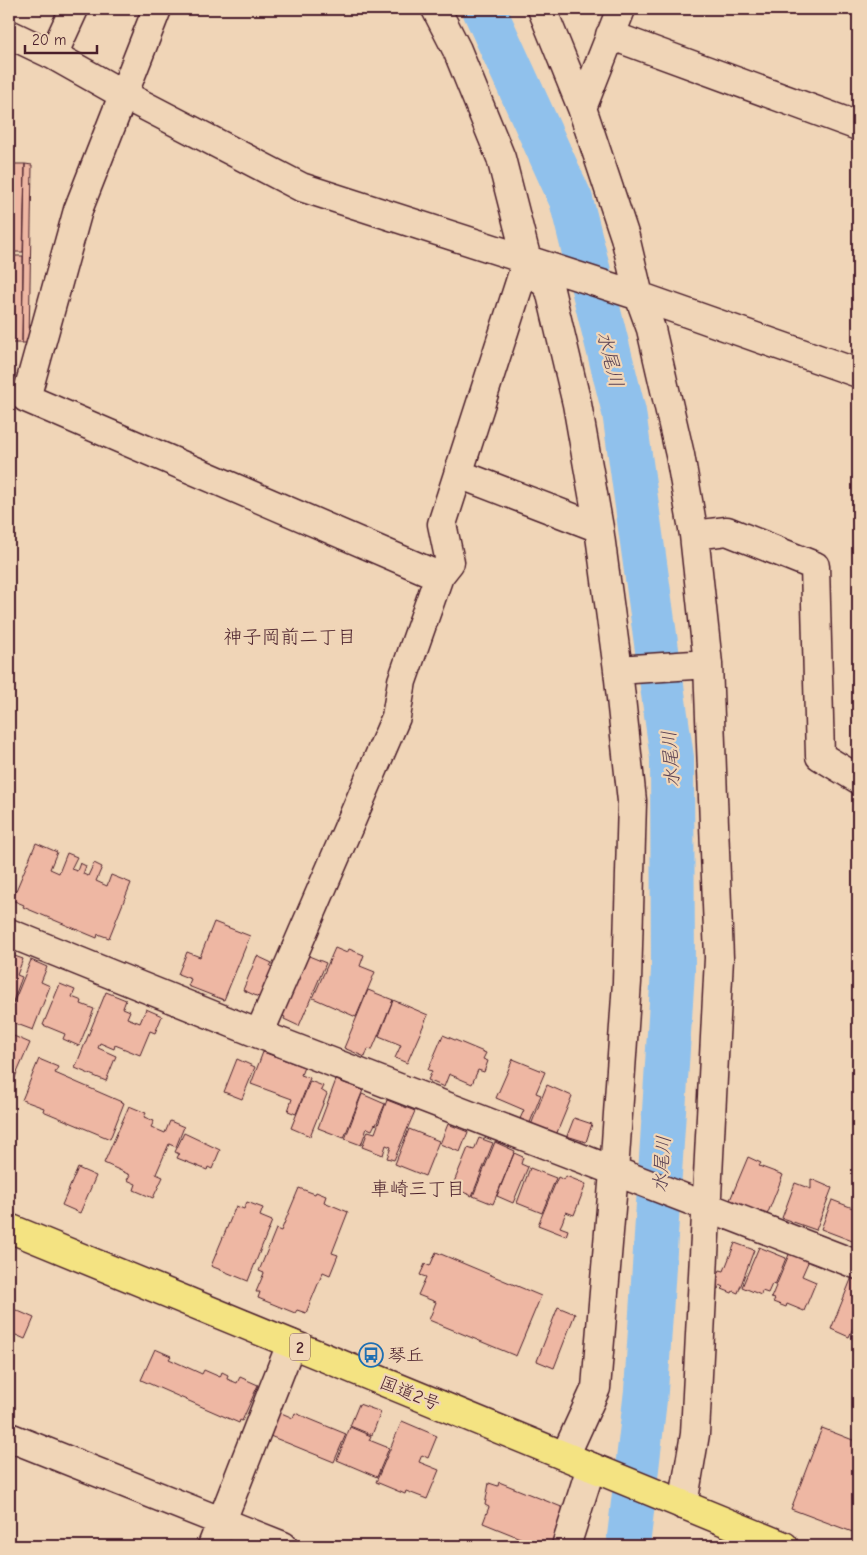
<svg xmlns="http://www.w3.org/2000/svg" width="867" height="1555" font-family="'Comic Neue','Klee One',sans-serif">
	<rect width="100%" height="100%" fill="#f0d5b7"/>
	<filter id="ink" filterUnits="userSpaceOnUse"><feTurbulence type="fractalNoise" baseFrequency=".02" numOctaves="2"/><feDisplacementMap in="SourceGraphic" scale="10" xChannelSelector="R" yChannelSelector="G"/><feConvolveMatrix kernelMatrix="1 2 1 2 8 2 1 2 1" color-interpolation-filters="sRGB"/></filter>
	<g filter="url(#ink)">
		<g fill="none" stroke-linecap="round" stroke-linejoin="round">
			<path stroke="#90c1ec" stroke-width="44" d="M484 9 571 200 624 412 672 758 673 971 646 1391 629 1537"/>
		</g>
		<path fill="#eeb7a3" stroke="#4a1f2b" d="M9 164H25L23 252H9Z
			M25 164 32 165 29 343H22Z
			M9 256H23L22 343H9Z
			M36 843 57 852 50 869 59 873 67 853 77 857 71 869 77 871 80 863 86 866 83 874 88 876 94 863 102 867 96 881 107 886 111 875 131 883 109 938 98 934 97 938 23 907 24 905 12 900Z
			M214 922 250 936 224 1000 188 986 191 979 178 974 187 952 200 957Z
			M335 948 347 953 349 949 364 955 360 966 375 972 356 1017 313 998Z
			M9 954 23 959 17 975 22 977 9 1012Z
			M304 954 326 963 299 1026 284 1019 285 1017 279 1014Z
			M257 956 272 963 270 966 276 969 263 999 243 990Z
			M31 960 47 967 41 982 50 986 33 1030 9 1021V1014Z
			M60 984 75 990 72 997 82 1001 81 1004 94 1009 79 1046 63 1039 65 1034 43 1025Z
			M368 990 393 1000 372 1050 368 1049 365 1057 344 1048Z
			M106 992 126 1000 123 1008 130 1011 127 1018 140 1023 146 1009 162 1016 155 1033 150 1031 140 1055 115 1045 114 1049 100 1043 98 1048 116 1056 106 1081 75 1068Z
			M393 1000 428 1015 407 1063 395 1058 401 1045 379 1036Z
			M9 1034 30 1043 9 1091Z
			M443 1035 486 1053 483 1059 488 1061 484 1072 478 1070 472 1084 449 1074 444 1087 428 1080 432 1071 428 1070Z
			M263 1052 304 1067 301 1075 310 1078 296 1114 288 1111 292 1099 251 1084Z
			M39 1059 58 1067 55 1073 124 1103 110 1139 43 1111 44 1108 22 1100Z
			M237 1059 255 1067 242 1099 224 1092Z
			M513 1059 545 1072 536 1093 541 1095 529 1125 519 1121 524 1110 496 1098Z
			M336 1080 363 1090 344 1138 318 1128Z
			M310 1081 323 1086 321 1090 327 1094 310 1136 291 1128Z
			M547 1085 572 1096 556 1135 531 1125Z
			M362 1094 385 1104 376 1125 375 1124 372 1130 367 1128 361 1145 345 1139Z
			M387 1100 415 1111 394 1160 387 1158 391 1147 386 1145 383 1155 362 1147 368 1131 375 1133Z
			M129 1106 146 1113 144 1117 154 1121 151 1127 165 1133 170 1121 184 1127 176 1147 169 1144 156 1174 163 1177 153 1198 134 1190 136 1184 127 1180 130 1175 104 1163Z
			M574 1118 592 1124 586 1142 567 1136Z
			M448 1124 468 1132 460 1152 440 1144Z
			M409 1129 439 1141 425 1176 395 1164Z
			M184 1133 220 1150 212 1169 208 1167 207 1170 177 1158 179 1154 175 1152Z
			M479 1138 493 1143 472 1196 452 1187 468 1148 474 1150Z
			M495 1142 515 1151 493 1204 473 1196Z
			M514 1153 523 1157 521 1164 528 1167 513 1203 497 1196Z
			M748 1157 761 1163 759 1166 783 1175 767 1215 730 1200Z
			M78 1168 96 1176 80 1213 62 1205Z
			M530 1168 556 1178 542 1213 517 1203Z
			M566 1176 586 1184 574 1215 566 1212 562 1223 560 1227 568 1230 566 1236 538 1225 558 1177 564 1180Z
			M811 1179 832 1188 816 1230 782 1218 795 1183 811 1189Z
			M299 1188 315 1194 316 1192 326 1196 324 1202 348 1212 332 1253 338 1255 330 1275 323 1272 306 1313 297 1310 295 1313 258 1298 260 1292H256L264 1273 259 1271 276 1229 281 1231Z
			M832 1200 858 1210V1233L855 1242 821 1229Z
			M247 1202 263 1208 260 1216 272 1221 248 1281 211 1266 236 1206 244 1209Z
			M735 1243 754 1250 738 1293 733 1291 732 1293 722 1289 724 1287 720 1285 718 1289 713 1287 720 1270 724 1271Z
			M759 1247 786 1258 775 1285 772 1284 768 1293 762 1291 761 1295 742 1287Z
			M436 1252 541 1296 516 1356 429 1320 436 1302 418 1295 426 1277 420 1275 425 1264 430 1266Z
			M790 1252 809 1260 802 1276 816 1282 804 1311 787 1304 786 1307 773 1302 775 1299 771 1298Z
			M852 1277 858 1280V1322L856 1321 849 1337 831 1329Z
			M9 1307 34 1318 25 1339 9 1332Z
			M558 1307 575 1314 554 1368 537 1361Z
			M155 1349 171 1356 169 1359 202 1374 204 1370 220 1377 222 1372 228 1375 227 1379 237 1383 240 1377 258 1385 242 1421 240 1420 239 1423 141 1380Z
			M359 1404 381 1412 372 1435 350 1426Z
			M279 1412 293 1418 295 1413 346 1434 334 1462 270 1436Z
			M402 1421 437 1436 428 1458 422 1455 419 1462 439 1470 427 1499 406 1491 405 1494 376 1482Z
			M350 1427 371 1436 369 1440 389 1448 377 1477 337 1460Z
			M822 1428 858 1442V1534L791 1509Z
			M499 1482 569 1510 554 1546 542 1544 540 1546 483 1523 489 1507 485 1505 489 1483 498 1486Z"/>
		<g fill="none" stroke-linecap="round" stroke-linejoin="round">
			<g stroke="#4a1f2b" stroke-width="31">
				<path id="minor" d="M157 9 78 210 26 398 439 576
					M436 9 457 50 501 158 527 260 550 290 577 404 599 528 618 670 632 801 627 982 614 1172 596 1388 565 1456
					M542 9 582 108 625 237 639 296 651 329 680 455 694 535 708 664 719 958 695 1434 683 1505
					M9 34 53 55 124 95 301 187 639 296 858 373
					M610 35 858 126
					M53 55 74 9
					M582 108 621 9
					M459 474 599 528
					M694 535 727 531 815 566 820 756 858 779
					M618 670 708 664
					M9 933 259 1034 858 1265
					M259 1034 396 717 402 681 439 576 450 562 442 524 527 260
					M9 1437 283 1546
					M212 1546 291 1344
					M566 1546 591 1467"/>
			</g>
			<g stroke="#4a1f2b" stroke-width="31">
				<path id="highway" d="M9 1228 784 1546"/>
			</g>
			<use href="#minor" stroke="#f0d5b7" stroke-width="28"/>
			<use href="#highway" stroke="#f4e382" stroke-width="28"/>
		</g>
	</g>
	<defs>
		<g id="bus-ring" transform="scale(1.25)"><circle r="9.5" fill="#f0d5b7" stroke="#1f6fb2" stroke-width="1.5"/><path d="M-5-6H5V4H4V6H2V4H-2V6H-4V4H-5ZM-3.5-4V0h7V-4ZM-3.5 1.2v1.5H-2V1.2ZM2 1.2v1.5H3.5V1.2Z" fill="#1f6fb2"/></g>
	</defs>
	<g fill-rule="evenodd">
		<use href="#bus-ring" x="371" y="1355"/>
	</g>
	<g text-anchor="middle" stroke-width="4.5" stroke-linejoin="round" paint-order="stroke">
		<rect fill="#f0d5b7" stroke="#7c5655" stroke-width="1" x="290" y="1333.5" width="20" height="27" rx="4"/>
		<g font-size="16" font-weight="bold" fill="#4a1f2b">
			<text x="300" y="1353">2</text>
		</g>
		<g font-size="18" fill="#4a1f2b" stroke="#f0d5b7" text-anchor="start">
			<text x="388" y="1361">琴丘</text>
		</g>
		<g font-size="18" fill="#4a1f2b" stroke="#f0d5b7">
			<text transform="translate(410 1393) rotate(22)" y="6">国道2号</text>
		</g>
		<g font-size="19" font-style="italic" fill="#583f52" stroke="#f0d5b7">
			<text transform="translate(611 359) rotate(76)" y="7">水尾川</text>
			<text transform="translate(670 759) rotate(-94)" y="7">水尾川</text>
			<text transform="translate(661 1164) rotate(-86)" y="7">水尾川</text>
		</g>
		<g font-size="19" fill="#4a1f2b" stroke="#f0d5b7">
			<text x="290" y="643">神子岡前二丁目</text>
			<text x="418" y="1195">車崎三丁目</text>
		</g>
	</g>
	<rect width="867" height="1555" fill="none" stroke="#f0d5b7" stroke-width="30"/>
	<rect x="15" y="15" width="837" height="1525" fill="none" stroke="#4a1f2b" stroke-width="2" filter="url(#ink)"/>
	<path d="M25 45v8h72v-8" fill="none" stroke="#4a1f2b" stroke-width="2.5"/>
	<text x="32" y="45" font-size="15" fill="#4a1f2b" stroke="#f0d5b7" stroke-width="4" paint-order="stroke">20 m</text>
</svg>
